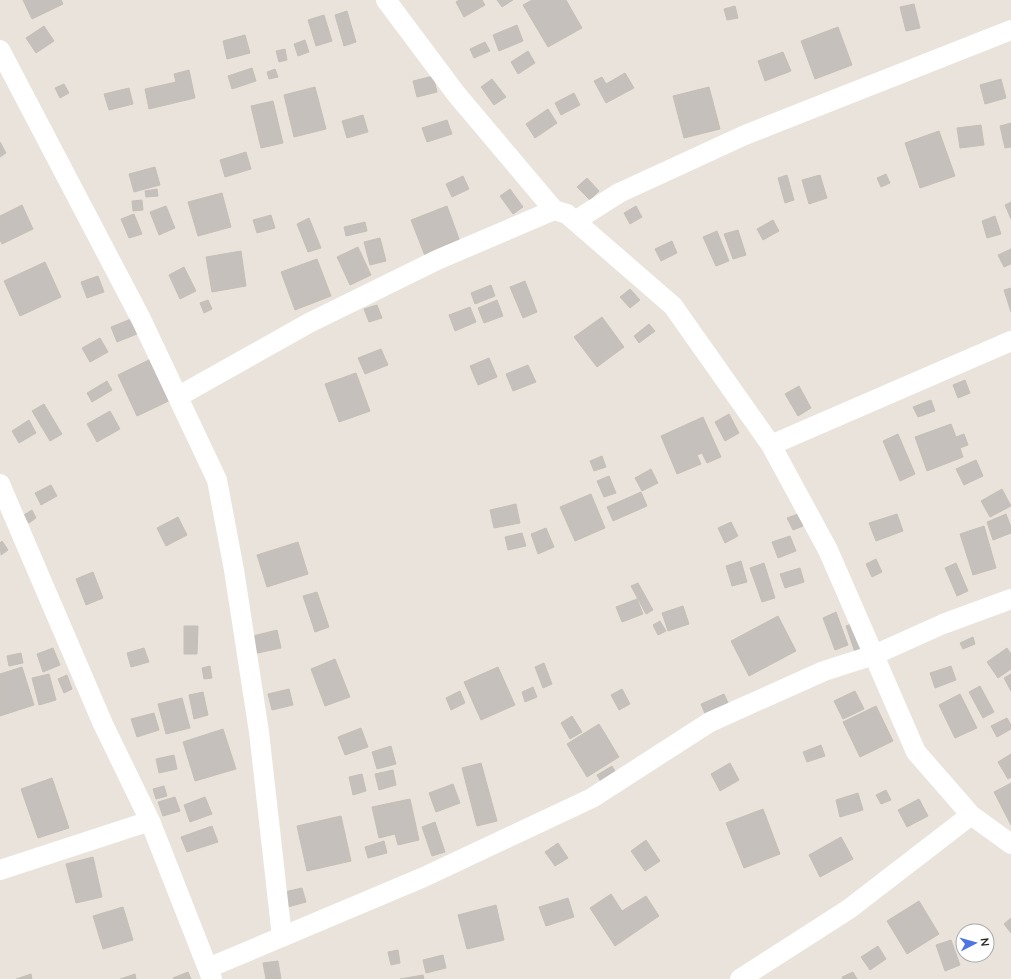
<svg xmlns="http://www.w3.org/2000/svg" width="1011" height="979" font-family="Lato,sans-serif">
	<rect width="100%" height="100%" fill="#eae3dc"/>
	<path fill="#c5c0bc" stroke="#c5bfb6" d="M23 0H61L63 4 32 19Z
		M459 0H482L485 5 464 17 456 2Z
		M497 0H513L502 7Z
		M532 0H566L582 28 548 47 523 5Z
		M914 4 920 28 906 31 900 7Z
		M735 6 738 18 727 20 724 9Z
		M347 11 356 42 344 46 335 15Z
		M324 15 332 41 316 46 308 20Z
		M517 25 523 41 499 51 493 35Z
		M44 26 54 41 36 53 26 38Z
		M838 27 852 65 815 79 801 41Z
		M245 35 250 53 227 59 223 41Z
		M305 40 309 52 298 56 294 44Z
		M485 42 490 51 474 58 470 49Z
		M285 49 287 60 279 62 276 51Z
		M528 51 535 63 518 74 511 62Z
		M783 52 791 71 765 81 758 61Z
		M252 68 256 81 232 89 228 76Z
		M275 69 278 77 269 79 267 72Z
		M189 70 195 98 149 109 145 89 176 82 174 74Z
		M625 73 634 88 606 103 594 81 602 77 606 84Z
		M433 76 437 92 417 97 413 81Z
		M492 79 506 97 494 105 481 87Z
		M1001 79 1006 98 985 104 980 85Z
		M64 84 69 93 60 98 55 88Z
		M315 87 326 129 294 137 284 95Z
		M709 87 720 129 684 138 673 96Z
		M129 88 133 104 109 110 104 94Z
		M574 93 580 105 561 115 555 103Z
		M273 101 283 143 261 148 251 106Z
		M548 109 557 123 535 138 526 124Z
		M363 115 368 132 347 138 342 121Z
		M447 120 452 134 427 142 422 128Z
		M1011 123V147L1005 148 1000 126Z
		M981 125 984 145 960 148 957 128Z
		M939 131 955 176 920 188 905 143Z
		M0 142 6 153 0 157Z
		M246 152 251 169 225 177 220 160Z
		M155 167 160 185 134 192 129 174Z
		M886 174 890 183 881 187 877 178Z
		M787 175 794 200 785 203 778 178Z
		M820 175 827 198 809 204 802 180Z
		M463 176 469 189 452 197 446 184Z
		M587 178 599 191 590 200 577 187Z
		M157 189 158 196 146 197 145 191Z
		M510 189 523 207 513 214 500 196Z
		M222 193 231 227 198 236 188 202Z
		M142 200 143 210 133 211 132 201Z
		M1011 202V219L1005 205Z
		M22 205 33 229 2 244 0 240V216Z
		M166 206 175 228 159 235 150 212Z
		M447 206 462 247 427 261 411 220Z
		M636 206 642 217 630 224 624 213Z
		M134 214 142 234 129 238 121 219Z
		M271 215 275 228 257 233 253 220Z
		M995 216 1001 234 987 238 982 221Z
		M309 218 321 248 308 252 297 224Z
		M773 220 779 231 763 240 757 229Z
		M365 222 367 231 346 236 344 227Z
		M738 230 746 255 733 259 724 234Z
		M717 231 729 261 716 266 703 237Z
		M380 238 386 261 370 265 364 242Z
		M672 241 677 253 661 261 655 249Z
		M358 247 371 275 350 285 337 257Z
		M1011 249V264L1004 267 998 255Z
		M241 251 246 286 212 292 206 257Z
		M317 259 331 296 295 310 281 272Z
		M45 262 61 297 20 316 4 281Z
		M184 267 196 291 180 299 169 275Z
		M98 276 104 292 87 298 81 282Z
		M525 281 537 312 523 318 510 287Z
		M491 285 495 296 475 304 471 293Z
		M1011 288V312L1004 290Z
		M630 289 640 300 630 308 620 297Z
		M208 300 212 309 204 313 200 303Z
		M497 300 503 316 484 323 478 308Z
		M377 305 382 318 369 322 364 309Z
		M470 307 476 322 455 331 449 315Z
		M602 317 624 347 597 367 574 337Z
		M131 319 137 334 117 342 111 327Z
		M649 324 655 331 639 343 634 336Z
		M100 338 108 352 90 362 82 348Z
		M381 349 388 365 365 374 358 358Z
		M153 358 173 399 137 416 118 375Z
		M489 358 497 377 478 385 470 366Z
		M528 365 536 382 513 391 506 374Z
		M356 373 370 411 339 422 325 384Z
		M965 380 970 393 958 398 953 385Z
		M107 381 112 390 92 402 87 393Z
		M799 386 811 408 798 416 785 394Z
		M931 400 935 411 918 417 913 407Z
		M44 404 62 434 50 441 32 411Z
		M110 411 120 429 97 442 87 424Z
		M729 414 739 433 725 441 715 422Z
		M703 417 721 457 707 463 702 453 697 455 701 464 677 474 661 436Z
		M29 420 36 433 19 443 12 431Z
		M951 424 956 437 964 434 968 445 960 448 963 457 927 471 915 437Z
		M898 434 915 474 900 481 883 441Z
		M602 456 606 467 594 471 590 461Z
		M976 460 983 476 964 485 956 469Z
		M651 469 658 483 642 491 635 478Z
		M609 476 616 493 604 497 597 481Z
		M51 485 57 496 41 505 35 493Z
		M1002 489 1011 506 990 517 981 501Z
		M641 492 647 506 613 521 607 507Z
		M591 494 605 528 575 541 560 507Z
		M516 504 520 523 494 528 490 510Z
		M32 510 36 518 29 523 24 515Z
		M798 514 803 526 793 530 787 518Z
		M897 514 903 531 876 541 869 523Z
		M1006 514 1011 527V533L993 540 987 522Z
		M178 517 187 535 166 546 157 528Z
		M731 522 738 536 725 543 718 528Z
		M984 526 996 568 973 575 960 534Z
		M546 528 554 547 538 554 531 534Z
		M522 533 526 546 508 550 505 537Z
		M790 536 796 551 778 558 772 542Z
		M2 541 8 550 1 555 0 543Z
		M298 542 308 574 267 587 257 555Z
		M876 559 882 572 872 577 866 564Z
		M741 561 747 582 732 586 726 566Z
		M764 563 775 598 762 602 750 568Z
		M956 563 968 591 957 596 945 568Z
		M800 568 804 582 785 588 780 574Z
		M93 572 103 598 86 605 76 579Z
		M638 583 653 610 646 614 631 586Z
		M317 592 329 627 315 632 303 596Z
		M637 599 643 614 622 622 616 607Z
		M683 606 689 624 668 631 662 613Z
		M836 612 848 645 835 650 823 618Z
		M778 616 796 651 749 676 731 641Z
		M660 621 666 631 658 635 653 625Z
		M857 622 868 651 856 655 846 626Z
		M184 626H198L197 654H184Z
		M277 630 281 648 253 654 249 637Z
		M973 637 975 644 963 649 960 643Z
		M53 648 60 665 43 672 37 654Z
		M144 648 149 662 131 667 127 653Z
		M1007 648 1011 654V669L998 678 987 662Z
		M21 653 23 663 9 666 7 656Z
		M335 659 350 697 325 706 311 669Z
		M544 663 552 684 543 688 535 667Z
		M210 666 212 678 204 679 202 668Z
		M951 666 956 680 935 688 930 673Z
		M22 667 34 705 0 716V674Z
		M498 667 515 705 481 720 464 682Z
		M49 674 56 700 39 705 32 678Z
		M1011 674V691L1004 678Z
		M67 675 72 689 64 693 58 679Z
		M980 686 994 712 983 718 969 692Z
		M533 687 537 697 525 702 522 692Z
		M289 689 293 705 272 710 268 694Z
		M622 689 630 704 619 710 611 695Z
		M460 691 465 703 451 710 446 698Z
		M855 691 864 709 843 719 834 701Z
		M203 692 208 715 194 719 189 695Z
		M724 694 729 705 706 716 701 704Z
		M960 694 977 728 955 738 939 705Z
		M182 698 190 728 166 734 158 704Z
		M876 706 893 741 860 757 843 722Z
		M154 713 159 730 137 737 131 719Z
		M572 716 582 732 570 739 561 723Z
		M1007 718 1011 725V729L997 737 991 726Z
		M599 724 619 757 587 777 567 744Z
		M361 728 368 747 345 755 338 737Z
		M223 729 236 769 195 781 183 742Z
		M821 745 825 756 807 762 803 752Z
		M391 746 396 764 377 769 372 752Z
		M1011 754V777L1008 779 998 762Z
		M174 755 177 769 159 773 156 759Z
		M481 763 497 821 477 826 462 768Z
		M730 763 739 780 720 791 711 774Z
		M612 766 618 776 603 785 597 775Z
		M393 770 396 785 379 790 375 774Z
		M362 774 366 791 353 795 349 777Z
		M52 778 69 828 38 838 21 789Z
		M1011 783V825L994 792Z
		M453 784 460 803 436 812 429 793Z
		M164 786 167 796 156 799 153 789Z
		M886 790 891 800 881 804 876 795Z
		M858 793 863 810 840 817 836 800Z
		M175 797 180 811 163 816 158 802Z
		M205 797 212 814 190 822 184 805Z
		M410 799 419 840 398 845 395 834 379 838 372 807Z
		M919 799 928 816 907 827 898 810Z
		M763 809 780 854 744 868 726 823Z
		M341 816 351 861 307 871 297 826Z
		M435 822 445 852 432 856 422 827Z
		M212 826 218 842 187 852 181 837Z
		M841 837 853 859 820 877 809 855Z
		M646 840 660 861 645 871 631 851Z
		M384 841 387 853 368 858 365 847Z
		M558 843 568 858 555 866 545 852Z
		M93 857 102 897 76 903 66 864Z
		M302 888 306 902 284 908 280 893Z
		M611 894 622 911 646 896 659 916 615 946 590 908Z
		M568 898 574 917 546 926 539 907Z
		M919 901 939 934 907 954 887 921Z
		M496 905 504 940 467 949 458 915Z
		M123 907 133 940 103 949 93 916Z
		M1011 918V933L1004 924Z
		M951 940 960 965 945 971 936 945Z
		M878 946 886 959 870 970 861 957Z
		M398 950 400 963 391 965 388 952Z
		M443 955 446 968 426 973 423 960Z
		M278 961 281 979H266L263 963Z
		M188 972 191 979H174L173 978Z
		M853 972 857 979H843L842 977Z
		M31 974 32 979H16Z
		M135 974 136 979H120Z
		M423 975 424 979H400Z"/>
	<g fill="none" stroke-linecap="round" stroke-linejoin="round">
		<path stroke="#fff" stroke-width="20" d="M386 0 457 95 554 210 567 214 673 306 771 445 828 550 916 752 971 815 1011 844
			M0 50 141 319 217 480 234 570 259 732 282 937
			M575 221 619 193 745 135 1011 30
			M179 396 309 323 437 260 554 210
			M771 445 1011 341
			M0 484 103 724 150 821 212 979
			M0 870 150 821
			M208 968 424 877 592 798 710 722 824 671 874 655 943 624 1011 599
			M740 979 849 909 971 815"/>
	</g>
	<g transform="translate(975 943) rotate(84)"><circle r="19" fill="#ffffff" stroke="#a9a9a9"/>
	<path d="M0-3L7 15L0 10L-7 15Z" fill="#4e74e5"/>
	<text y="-6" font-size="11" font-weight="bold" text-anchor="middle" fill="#292929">N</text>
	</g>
</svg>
